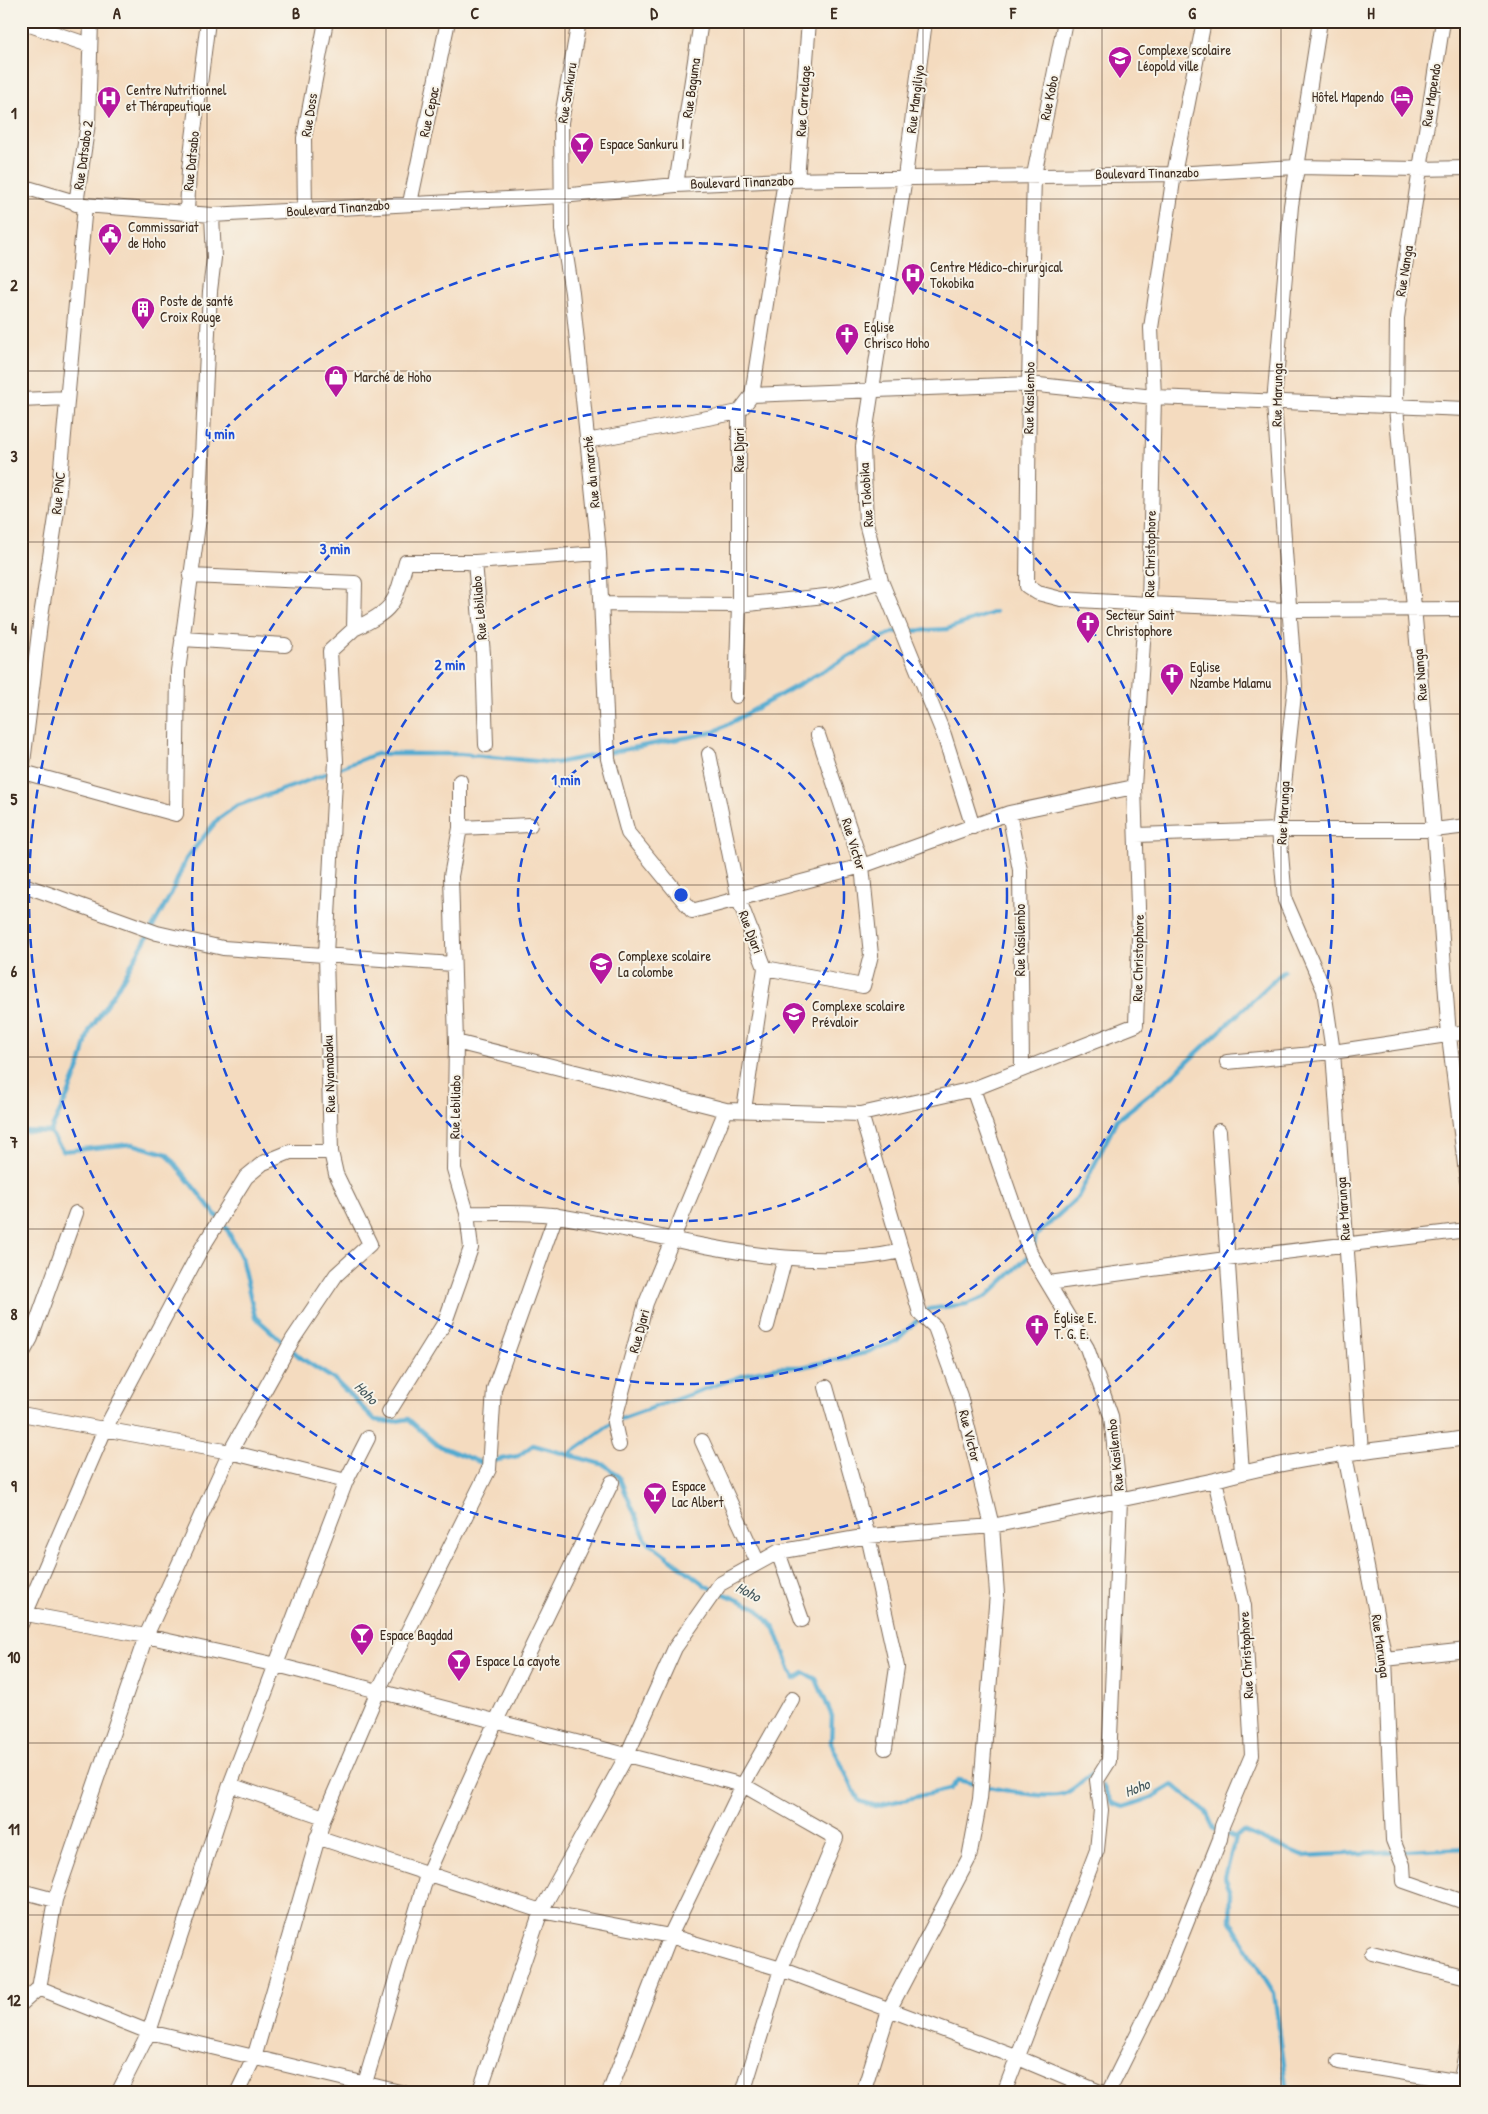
<svg xmlns="http://www.w3.org/2000/svg" width="1488" height="2114" font-family="'Patrick Hand',sans-serif">
	<rect width="100%" height="100%" fill="#f7f3e8"/>
	<filter id="ink" filterUnits="userSpaceOnUse"><feTurbulence type="fractalNoise" baseFrequency=".02" numOctaves="2"/><feDisplacementMap in="SourceGraphic" scale="10" xChannelSelector="R" yChannelSelector="G"/><feConvolveMatrix kernelMatrix="1 2 1 2 8 2 1 2 1" color-interpolation-filters="sRGB"/></filter>
	<filter id="wash" filterUnits="userSpaceOnUse"><feTurbulence type="fractalNoise" baseFrequency=".0096" numOctaves="4" result="noise"/><feDisplacementMap in="SourceGraphic" scale="20" xChannelSelector="R" yChannelSelector="G"/><feGaussianBlur stdDeviation="1.12" result="paint"/><feColorMatrix in="noise" values="0 0 0 0 0 0 0 0 0 0 0 0 0 0 0 0 0 1.4 0 .05"/><feComposite in="paint" operator="in"/></filter>
	<g filter="url(#wash)">
		<rect width="100%" height="100%" fill="#f4dbbf"/>
		<g fill="none" stroke-linecap="round" stroke-linejoin="round">
			<path stroke="#53aad0" stroke-width="4.5" d="M21 1131 50 1132
				M50 1132 63 1151 132 1144 167 1154 227 1229 241 1257 255 1317 301 1358 335 1380 375 1420 391 1422 408 1419 437 1445 482 1463 518 1456 533 1445 605 1465 619 1477 646 1540 706 1586 757 1608 775 1629 794 1679 804 1673 816 1679 832 1716 831 1743 859 1801 876 1806 950 1789 958 1780C979 1785 1047 1802 1066 1793 1075 1789 1083 1780 1091 1774L1096 1776
				M50 1132 68 1095 81 1062 89 1031 120 984 147 937 171 894 186 859 218 819 236 806 299 784 376 754H461L556 763 714 732 893 632 947 629 995 612
				M1033 1249 1036 1236 1078 1197 1117 1120 1171 1077 1284 971
				M618 1420 750 1373 778 1367H802L865 1353 896 1341 929 1309 967 1304 987 1296 1029 1256
				M568 1455 611 1424
				M1103 1786 1112 1803 1123 1807 1151 1798 1173 1785 1206 1812 1214 1829 1235 1838
				M1235 1838 1225 1878 1231 1893 1230 1921 1274 1993 1288 2093
				M1235 1838 1243 1831 1302 1856 1467 1848"/>
		</g>
	</g>
	<g filter="url(#ink)">
		<g fill="none" stroke-linecap="round" stroke-linejoin="round">
			<g stroke="#7c6856" stroke-width="16">
				<path id="minor" d="M579 21 561 122 562 230 572 293 599 553 608 759 628 833 692 911 862 866 1009 813 1134 787
					M925 21 905 177 863 447 866 523 881 581 944 735 973 827
					M1065 21 1034 175 1029 384 1027 586 1038 593 1061 599 1149 604 1289 610 1467 609
					M1320 21 1291 206 1274 403 1295 686 1279 830 1285 900 1324 990 1333 1052 1361 1452
					M1443 21 1397 318 1396 407 1434 830 1449 1036 1467 1181
					M21 22 89 45
					M797 180 809 21
					M676 185 701 21
					M21 186 85 205 212 215 561 196 676 185 785 180 1174 174 1296 167 1419 169 1467 168
					M410 203 448 21
					M76 204 88 123 91 21
					M305 211 304 138 326 21
					M187 212 189 170 208 21
					M752 395 1029 384 1154 397 1467 409
					M21 400 67 398
					M587 441 739 412
					M475 562 483 654 486 745
					M602 604 739 605 835 595 881 581
					M354 629C395 610 395 603 406 562H475L599 553
					M182 639 285 645
					M736 696 739 605V412L752 395 785 180
					M709 754 739 900 765 968 744 1110
					M23 772 176 814 178 671 199 518 210 291 214 258 212 215
					M21 779 41 616 57 511 85 205
					M1009 813 1020 870 1022 1068
					M460 828 530 825
					M1137 835 1279 830H1434L1467 826
					M21 884 157 933 223 948 453 964
					M765 968 863 986 871 955 862 866 818 735
					M456 1042 726 1110 861 1114 973 1089 1136 1025 1139 937 1134 787 1143 642 1149 604 1154 397 1151 328 1174 174 1204 21
					M1227 1062 1333 1052 1467 1032
					M973 1089 1031 1255 1087 1348 1111 1416 1120 1500 1109 1761 1097 1780 1101 1810 1097 1850 1004 2093
					M861 1114 920 1313 935 1327 960 1396 992 1526 997 1594 980 1799 969 1858 889 2010 863 2093
					M1219 1131 1242 1473
					M467 1213C497 1214 529 1211 558 1216 671 1235 787 1277 902 1251
					M1049 1283 1226 1259 1467 1230
					M767 1326 785 1258
					M21 1356 31 1338 76 1213
					M826 1387 868 1536 897 1667 885 1748
					M389 1412 445 1322 471 1248 467 1213 454 1169 456 1042 451 876 460 828V781
					M21 1414 230 1452 346 1481
					M702 1441 758 1563
					M619 1445 614 1422 646 1303 726 1110
					M1345 1455 1385 1659 1393 1840 1403 1865 1404 1881 1467 1903
					M778 1552 802 1620
					M21 1613 146 1636 277 1665 743 1785 836 1838 781 1969 743 2093
					M21 1624 105 1429 200 1251 246 1177 263 1163 290 1152H331
					M1385 1659 1467 1650
					M230 1785 324 1817
					M317 1837 541 1911 670 1936 781 1969 1016 2057 1102 2093
					M21 1891 55 1900
					M1372 1953 1467 1977
					M39 1988 149 2032 404 2093
					M21 2004 39 1988 55 1900 146 1636 230 1452 293 1339 336 1275 370 1244 336 1174 331 1152 326 955 336 761 330 651 354 629 355 583 190 576
					M1339 2062 1467 2083
					M118 2093 149 2032 230 1785 346 1481 368 1438
					M237 2093 254 2058 324 1817 378 1691 489 1469 494 1389 556 1215
					M360 2093 365 2083 427 1875 496 1721 612 1482
					M479 2093 541 1911 627 1755 675 1648 720 1584 778 1552 868 1536 992 1526 1215 1480C1296 1457 1383 1449 1467 1438
					M609 2093 670 1936 743 1785 792 1699
					M1108 2093 1162 1984 1220 1839 1222 1826 1252 1755 1244 1606 1215 1480
					M1458 2093 1467 2049"/>
			</g>
			<use href="#minor" stroke="#fff" stroke-width="14"/>
		</g>
	</g>
	<path fill="none" stroke="#3b2a1e" stroke-width="1" stroke-opacity="0.55" d="M207 21V2093M386 21V2093M565 21V2093M744 21V2093M923 21V2093M1102 21V2093M1281 21V2093M21 199H1467M21 371H1467M21 542H1467M21 714H1467M21 885H1467M21 1057H1467M21 1229H1467M21 1400H1467M21 1572H1467M21 1743H1467M21 1915H1467"/>
	<g fill="none" stroke="#1d4ed8" stroke-width="2.5" stroke-dasharray="9 6">
		<circle cx="681" cy="895" r="163"/>
		<circle cx="681" cy="895" r="326"/>
		<circle cx="681" cy="895" r="489"/>
		<circle cx="681" cy="895" r="652"/>
	</g>
	<defs>
		<g id="school-pin" transform="scale(1.25)"><path d="M0 17L-7.5 6A9.5 9.5 0 1 1 7.5 6Z" fill="#b5179e" stroke="#f7f3e8"/><path d="M0-5L7-2L0 1L-7-2ZM-4 1L0 2.5L4 1V4Q0 6-4 4Z" fill="#fff"/></g>
		<g id="hotel-pin" transform="scale(1.25)"><path d="M0 17L-7.5 6A9.5 9.5 0 1 1 7.5 6Z" fill="#b5179e" stroke="#f7f3e8"/><path d="M-6-4.5h1.5V1H6V5H4.5V3h-9V5H-6ZM-4 0a1.8 1.8 0 1 1 3.6 0ZM.5 0V-2.5h3Q6-2.5 6 0Z" fill="#fff"/></g>
		<g id="hospital-pin" transform="scale(1.25)"><path d="M0 17L-7.5 6A9.5 9.5 0 1 1 7.5 6Z" fill="#b5179e" stroke="#f7f3e8"/><path d="M-5-5h3v3.5h4V-5h3V5h-3V1.5h-4V5h-3Z" fill="#fff"/></g>
		<g id="bar-pin" transform="scale(1.25)"><path d="M0 17L-7.5 6A9.5 9.5 0 1 1 7.5 6Z" fill="#b5179e" stroke="#f7f3e8"/><path d="M-6-5H6L.8 .8V4.5H3.5V6h-7V4.5H-.8V.8Z" fill="#fff"/></g>
		<g id="civic-pin" transform="scale(1.25)"><path d="M0 17L-7.5 6A9.5 9.5 0 1 1 7.5 6Z" fill="#b5179e" stroke="#f7f3e8"/><path d="M-.6-6.5H3V-4.5H.6V-3L4-1V1h2V6H-6V1h2V-1L-.6-3ZM-1.2 2.5V6h2.4V2.5Z" fill="#fff"/></g>
		<g id="building-pin" transform="scale(1.25)"><path d="M0 17L-7.5 6A9.5 9.5 0 1 1 7.5 6Z" fill="#b5179e" stroke="#f7f3e8"/><path d="M-4-6H4V6H1V3H-1V6H-4ZM-2.5-4.3h1.7v1.8h-1.7ZM.8-4.3h1.7v1.8H.8ZM-2.5-1h1.7V.8h-1.7ZM.8-1h1.7V.8H.8Z" fill="#fff"/></g>
		<g id="church-pin" transform="scale(1.25)"><path d="M0 17L-7.5 6A9.5 9.5 0 1 1 7.5 6Z" fill="#b5179e" stroke="#f7f3e8"/><path d="M-1.2-6h2.4v3.5h3.3v2.4h-3.3V6h-2.4V-.1h-3.3v-2.4h3.3Z" fill="#fff"/></g>
		<g id="shop-pin" transform="scale(1.25)"><path d="M0 17L-7.5 6A9.5 9.5 0 1 1 7.5 6Z" fill="#b5179e" stroke="#f7f3e8"/><path d="M-5-2.5h2.3a2.7 3.5 0 0 1 5.4 0H5L5.5 6h-11ZM-1.5-2.5h3a1.5 2.3 0 0 0-3 0Z" fill="#fff"/></g>
	</defs>
	<g fill-rule="evenodd">
		<use href="#school-pin" x="1120" y="58"/>
		<use href="#hotel-pin" x="1402" y="97"/>
		<use href="#hospital-pin" x="109" y="98"/>
		<use href="#bar-pin" x="582" y="144"/>
		<use href="#civic-pin" x="110" y="235"/>
		<use href="#hospital-pin" x="913" y="275"/>
		<use href="#building-pin" x="143" y="309"/>
		<use href="#church-pin" x="847" y="335"/>
		<use href="#shop-pin" x="336" y="377"/>
		<use href="#church-pin" x="1088" y="623"/>
		<use href="#church-pin" x="1172" y="675"/>
		<use href="#school-pin" x="601" y="964"/>
		<use href="#school-pin" x="794" y="1014"/>
		<use href="#church-pin" x="1037" y="1326"/>
		<use href="#bar-pin" x="655" y="1494"/>
		<use href="#bar-pin" x="362" y="1635"/>
		<use href="#bar-pin" x="459" y="1661"/>
	</g>
	<g text-anchor="middle" stroke-width="4" stroke-linejoin="round" paint-order="stroke">
		<g font-size="14" fill="#3b2a1e" stroke="#f7f3e8" text-anchor="start">
			<text x="1138" y="55">Complexe scolaire<tspan x="1138" dy="16">Léopold ville</tspan></text>
			<text x="126" y="95">Centre Nutritionnel<tspan x="126" dy="16">et Thérapeutique</tspan></text>
			<text x="1384" y="102" text-anchor="end">Hôtel Mapendo</text>
			<text x="600" y="149">Espace Sankuru I</text>
			<text x="128" y="232">Commissariat<tspan x="128" dy="16">de Hoho</tspan></text>
			<text x="930" y="272">Centre Médico-chirurgical<tspan x="930" dy="16">Tokobika</tspan></text>
			<text x="160" y="306">Poste de santé<tspan x="160" dy="16">Croix Rouge</tspan></text>
			<text x="864" y="332">Eglise<tspan x="864" dy="16">Chrisco Hoho</tspan></text>
			<text x="354" y="382">Marché de Hoho</text>
			<text x="1106" y="620">Secteur Saint<tspan x="1106" dy="16">Christophore</tspan></text>
			<text x="1190" y="672">Eglise<tspan x="1190" dy="16">Nzambe Malamu</tspan></text>
			<text x="618" y="961">Complexe scolaire<tspan x="618" dy="16">La colombe</tspan></text>
			<text x="812" y="1011">Complexe scolaire<tspan x="812" dy="16">Prévaloir</tspan></text>
			<text x="1054" y="1323">Église E.<tspan x="1054" dy="16">T. G. E.</tspan></text>
			<text x="672" y="1491">Espace<tspan x="672" dy="16">Lac Albert</tspan></text>
			<text x="380" y="1640">Espace Bagdad</text>
			<text x="476" y="1666">Espace La cayote</text>
		</g>
		<g font-size="14" fill="#3b2a1e" stroke="#f7f3e8">
			<text transform="translate(691 88) rotate(-82)" y="5">Rue Baguma</text>
			<text transform="translate(567 93) rotate(-81)" y="5">Rue Sankuru</text>
			<text transform="translate(1431 95) rotate(-81)" y="5">Rue Mapendo</text>
			<text transform="translate(1049 98) rotate(-79)" y="5">Rue Kobo</text>
			<text transform="translate(915 99) rotate(-83)" y="5">Rue Mangiliyo</text>
			<text transform="translate(803 101) rotate(-86)" y="5">Rue Carrelage</text>
			<text transform="translate(429 112) rotate(-78)" y="5">Rue Cepac</text>
			<text transform="translate(309 115) rotate(-81)" y="5">Rue Doss</text>
			<text transform="translate(83 155) rotate(-82)" y="5">Rue Datsabo 2</text>
			<text transform="translate(191 161) rotate(-84)" y="5">Rue Datsabo</text>
			<text transform="translate(1147 173) rotate(-1)" y="5">Boulevard Tinanzabo</text>
			<text transform="translate(742 182) rotate(-2)" y="5">Boulevard Tinanzabo</text>
			<text transform="translate(338 208) rotate(-4)" y="5">Boulevard Tinanzabo</text>
			<text transform="translate(1404 271) rotate(-81)" y="5">Rue Nanga</text>
			<text transform="translate(1277 395) rotate(-89)" y="5">Rue Marunga</text>
			<text transform="translate(1029 398) rotate(-89)" y="5">Rue Kasilembo</text>
			<text transform="translate(739 450) rotate(-90)" y="5">Rue Djari</text>
			<text transform="translate(591 472) rotate(-96)" y="5">Rue du marché</text>
			<text transform="translate(58 493) rotate(-84)" y="5">Rue PNC</text>
			<text transform="translate(866 495) rotate(-94)" y="5">Rue Tokobika</text>
			<text transform="translate(1150 554) rotate(-89)" y="5">Rue Christophore</text>
			<text transform="translate(479 608) rotate(-95)" y="5">Rue Lebiliabo</text>
			<text transform="translate(1420 675) rotate(-95)" y="5">Rue Nanga</text>
			<text transform="translate(1283 813) rotate(-87)" y="5">Rue Marunga</text>
			<text transform="translate(854 844) rotate(73)" y="5">Rue Victor</text>
			<text transform="translate(751 932) rotate(69)" y="5">Rue Djari</text>
			<text transform="translate(1020 940) rotate(-90)" y="5">Rue Kasilembo</text>
			<text transform="translate(1138 958) rotate(-89)" y="5">Rue Christophore</text>
			<text transform="translate(329 1074) rotate(-92)" y="5">Rue Nyamabaku</text>
			<text transform="translate(455 1107) rotate(-89)" y="5">Rue Lebiliabo</text>
			<text transform="translate(1343 1209) rotate(-94)" y="5">Rue Marunga</text>
			<text transform="translate(639 1331) rotate(-75)" y="5">Rue Djari</text>
			<text transform="translate(970 1436) rotate(76)" y="5">Rue Victor</text>
			<text transform="translate(1115 1455) rotate(-96)" y="5">Rue Kasilembo</text>
			<text transform="translate(1381 1646) rotate(82)" y="5">Rue Marunga</text>
			<text transform="translate(1246 1655) rotate(-93)" y="5">Rue Christophore</text>
		</g>
		<g font-size="15" font-style="italic" fill="#43575c" stroke="#f7f3e8">
			<text transform="translate(366 1393) rotate(45)" y="5">Hoho</text>
			<text transform="translate(748 1592) rotate(27)" y="5">Hoho</text>
			<text transform="translate(1137 1788) rotate(-21)" y="5">Hoho</text>
		</g>
	</g>
	<circle cx="681" cy="895" r="8" fill="#1d4ed8" stroke="#f7f3e8" stroke-width="2.5"/>
	<g font-size="15" text-anchor="middle" font-weight="bold" fill="#1d4ed8" stroke="#f7f3e8" stroke-width="4" stroke-linejoin="round" paint-order="stroke">
		<text x="220" y="439">4 min</text>
		<text x="335" y="554">3 min</text>
		<text x="450" y="670">2 min</text>
		<text x="566" y="785">1 min</text>
	</g>
	<rect width="1488" height="2114" fill="none" stroke="#f7f3e8" stroke-width="55"/>
	<rect x="28" y="28" width="1432" height="2058" fill="none" stroke="#3b2a1e" stroke-width="2"/>
	<g font-size="16" text-anchor="middle" font-weight="bold" fill="#3b2a1e">
		<text x="117" y="19">A</text>
		<text x="296" y="19">B</text>
		<text x="475" y="19">C</text>
		<text x="654" y="19">D</text>
		<text x="834" y="19">E</text>
		<text x="1013" y="19">F</text>
		<text x="1192" y="19">G</text>
		<text x="1371" y="19">H</text>
		<text x="14" y="119">1</text>
		<text x="14" y="291">2</text>
		<text x="14" y="462">3</text>
		<text x="14" y="634">4</text>
		<text x="14" y="805">5</text>
		<text x="14" y="977">6</text>
		<text x="14" y="1148">7</text>
		<text x="14" y="1320">8</text>
		<text x="14" y="1492">9</text>
		<text x="14" y="1663">10</text>
		<text x="14" y="1835">11</text>
		<text x="14" y="2006">12</text>
	</g>
</svg>
